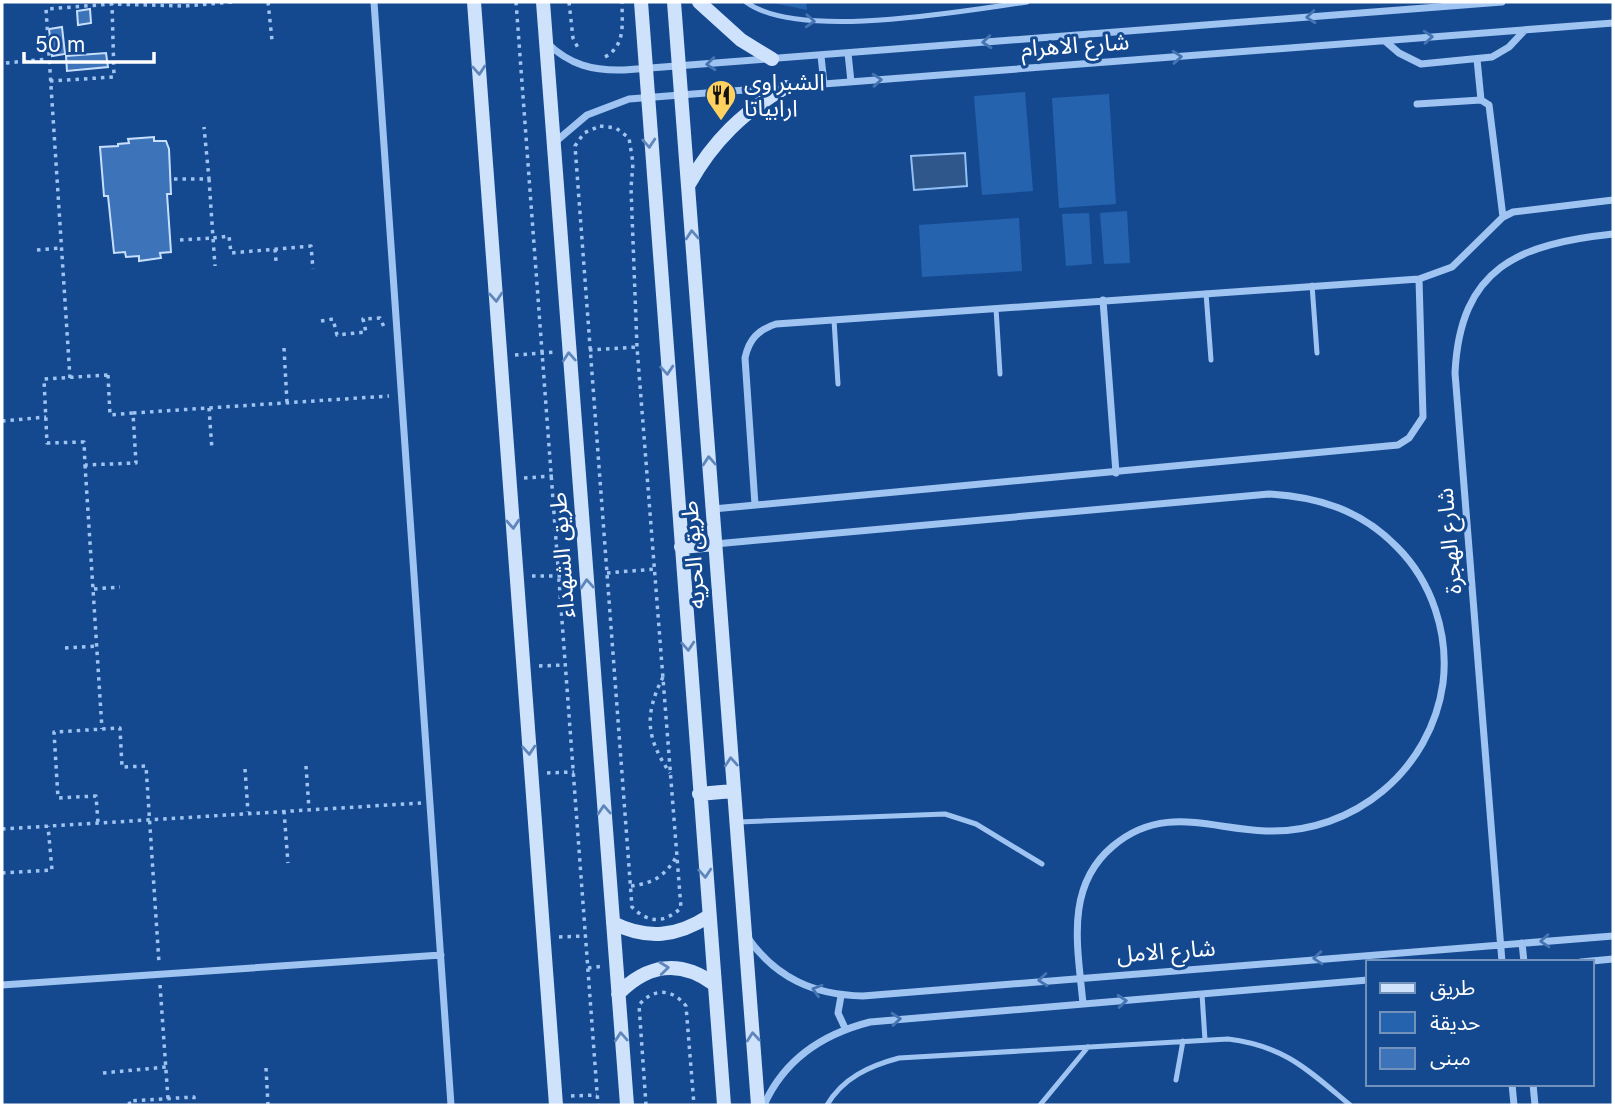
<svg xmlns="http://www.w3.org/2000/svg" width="1615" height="1107" font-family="Inter,'Noto Sans Arabic',sans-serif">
	<rect width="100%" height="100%" fill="#144990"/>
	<path fill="#2663af" d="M769 2H806L807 10Z
		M1025 92 1033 191 982 195 974 96Z
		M1109 94 1116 204 1059 208 1052 98Z
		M1127 211 1130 263 1104 264 1100 213Z
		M1089 213 1092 264 1066 266 1062 214Z
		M1019 218 1022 271 922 277 919 225Z"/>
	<path fill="#2f578b" stroke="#92bff4" stroke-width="2" d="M965 153 967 186 914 190 911 156Z"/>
	<path fill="#3d73b9" stroke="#c7dffc" stroke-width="2" d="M90 9 91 23 78 25 77 11Z
		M62 27 65 54 52 56 49 29Z
		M106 53 108 67 67 71 66 56Z
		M154 137V141H166L169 149 171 194H167L171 252 160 253 161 258 139 261V256L126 257 125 252 114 253 108 196H104L100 147 118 146V144L129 143 128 139Z"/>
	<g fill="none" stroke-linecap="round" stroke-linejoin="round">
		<path stroke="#a0c4f1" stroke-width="3.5" stroke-dasharray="3.5 5" stroke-linecap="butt" d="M268 2 272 40
			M516 2 598 1105
			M569 2 573 38 579 50
			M605 57C626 45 622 24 622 2
			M6 63 48 59
			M50 81 114 77 112 4
			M600 126 616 128 629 138 633 163 631 188 637 347 681 908C663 924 648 923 632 907L575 146 584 133Z
			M174 179H209L204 127
			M209 179 213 238 229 236 231 253 311 246 313 269
			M180 240 213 238 215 266
			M275 249 276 261
			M37 250 61 248
			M321 321 333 319 337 335 366 332 363 319 380 318 384 327
			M284 348 287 403
			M589 350 637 347
			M515 355 557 352
			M108 375 110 415 133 413 136 463 85 465 84 442 47 443 44 379Z
			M70 378 46 9 112 4 185 6 232 2
			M209 408 212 450
			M133 413 389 396
			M2 421 46 417
			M85 465 102 729
			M524 478 553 476
			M607 573 655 569
			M532 576H561
			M94 589 120 587
			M65 648 97 646
			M539 666 566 665
			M663 677C644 715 646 738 670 773
			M306 766 309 809
			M245 769 248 812
			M547 773 574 772
			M284 811 288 863
			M98 822 96 796 58 798 54 732 120 728 122 767 146 766 159 963
			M2 829 421 803
			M2 873 52 870 48 826
			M631 886C655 883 666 875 678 854
			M559 937 586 936
			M588 968 604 966
			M160 985 168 1099
			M266 1068 268 1105
			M103 1073 166 1067
			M571 1096 597 1095
			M130 1105 129 1101 194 1097V1105
			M646 1105 639 1005C653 988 672 988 686 1006L694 1105"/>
		<path stroke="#a0c4f1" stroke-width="5" d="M746 2C798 41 962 11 1027 2
			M1312 285 1317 353
			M1206 293 1211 360
			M996 308 1000 374
			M834 320 838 384
			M739 822 945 814 976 824 1042 864
			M1202 994 1205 1040
			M1176 1080 1183 1041
			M827 1105C843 1078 869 1066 899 1058L1228 1039C1285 1046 1308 1070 1350 1105
			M1040 1105 1088 1047"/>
		<path stroke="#a0c4f1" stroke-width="7" d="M374 2 451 1105
			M1385 41 1399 53 1421 64 1492 57 1509 47 1525 30
			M547 43C570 65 593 71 624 70L1502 2
			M848 53 851 82
			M821 56 824 84
			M1477 59 1481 100
			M1417 104 1481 100 1489 105 1503 217
			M554 143 587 115 629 99 1613 23
			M1103 300 1116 473
			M755 505 745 358C749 339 758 330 776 324L1419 279 1452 267 1503 217 1513 212 1613 200
			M713 509 1398 445 1409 438 1423 417 1419 279
			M715 544 1269 494C1319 497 1361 510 1397 547 1432 582 1449 634 1443 683 1431 770 1354 834 1266 831 1210 829 1163 804 1113 846 1064 887 1078 948 1083 1004
			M748 938C776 978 814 995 863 996L1613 936
			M1522 943 1524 962
			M1502 962 1455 373C1460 267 1519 244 1613 234
			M1581 962 1613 959
			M2 985 441 955
			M841 996 838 1013 845 1028
			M1512 1084 1514 1105
			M1533 1084 1535 1105
			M764 1105C784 1060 823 1034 870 1022L1368 980"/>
		<path stroke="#cee2fc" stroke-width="14" d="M474 2 556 1105
			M543 2 627 1105
			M641 2 724 1105
			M674 2 758 1105
			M699 2 741 40 772 59
			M689 184C713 141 743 112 786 87
			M681 547 715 544
			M699 794 733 791
			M613 923C647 940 677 937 709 916
			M618 994C647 964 680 959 714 984"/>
	</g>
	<defs><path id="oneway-chevron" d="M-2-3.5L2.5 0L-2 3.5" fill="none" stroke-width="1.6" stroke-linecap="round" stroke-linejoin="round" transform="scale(1.75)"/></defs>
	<g stroke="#4574b2">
		<use href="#oneway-chevron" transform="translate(1311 17) rotate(175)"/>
		<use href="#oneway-chevron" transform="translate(810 21) rotate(3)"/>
		<use href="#oneway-chevron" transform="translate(1428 37) rotate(-4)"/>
		<use href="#oneway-chevron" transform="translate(987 42) rotate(175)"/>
		<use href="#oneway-chevron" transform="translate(1177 57) rotate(-4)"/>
		<use href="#oneway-chevron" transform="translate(711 64) rotate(175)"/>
		<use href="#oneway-chevron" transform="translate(877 80) rotate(-4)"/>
		<use href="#oneway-chevron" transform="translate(1545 941) rotate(176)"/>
		<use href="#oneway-chevron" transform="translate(1318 958) rotate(176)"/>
		<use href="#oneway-chevron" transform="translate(1043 980) rotate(175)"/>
		<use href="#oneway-chevron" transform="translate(817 990) rotate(-163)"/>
		<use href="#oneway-chevron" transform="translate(1122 1001) rotate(-5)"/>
		<use href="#oneway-chevron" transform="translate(896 1019) rotate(-5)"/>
	</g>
	<g stroke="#5e86bb">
		<use href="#oneway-chevron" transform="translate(479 70) rotate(86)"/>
		<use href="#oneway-chevron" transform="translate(649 143) rotate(86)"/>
		<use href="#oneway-chevron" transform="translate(692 235) rotate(-94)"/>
		<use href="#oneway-chevron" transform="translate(496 297) rotate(86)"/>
		<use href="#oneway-chevron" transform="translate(569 357) rotate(-94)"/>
		<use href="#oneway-chevron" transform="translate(667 370) rotate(86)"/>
		<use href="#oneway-chevron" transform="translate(709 461) rotate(-94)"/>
		<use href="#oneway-chevron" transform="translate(513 524) rotate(86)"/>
		<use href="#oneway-chevron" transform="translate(587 584) rotate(-94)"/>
		<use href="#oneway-chevron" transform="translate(688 646) rotate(86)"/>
		<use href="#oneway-chevron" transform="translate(529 750) rotate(86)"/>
		<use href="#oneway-chevron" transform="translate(731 762) rotate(-94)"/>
		<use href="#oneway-chevron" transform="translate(604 810) rotate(-94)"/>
		<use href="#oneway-chevron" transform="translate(705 873) rotate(86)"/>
		<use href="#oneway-chevron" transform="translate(664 968) rotate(-6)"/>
		<use href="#oneway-chevron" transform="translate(621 1037) rotate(-94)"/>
		<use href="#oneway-chevron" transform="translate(753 1037) rotate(-95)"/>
	</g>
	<defs>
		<g id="restaurant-pin" transform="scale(1.575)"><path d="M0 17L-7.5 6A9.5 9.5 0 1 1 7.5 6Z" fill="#ffd260" stroke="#144990"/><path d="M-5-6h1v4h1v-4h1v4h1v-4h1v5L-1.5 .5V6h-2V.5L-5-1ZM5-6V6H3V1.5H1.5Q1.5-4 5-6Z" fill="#111"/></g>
	</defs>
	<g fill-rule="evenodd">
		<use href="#restaurant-pin" x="721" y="95"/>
	</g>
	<g text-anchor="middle" stroke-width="6" stroke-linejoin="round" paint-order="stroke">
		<g font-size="23" fill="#fff" stroke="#144990">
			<text transform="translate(1075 45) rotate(-4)" y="8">شارع الاهرام</text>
			<text transform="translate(1449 541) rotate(-95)" y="8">شارع الهجرة</text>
			<text transform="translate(562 555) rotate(-94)" y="8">طريق الشهداء</text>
			<text transform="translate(693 555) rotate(-94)" y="8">طريق الحريه</text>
			<text transform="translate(1166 951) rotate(-4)" y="8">شارع الامل</text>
		</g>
		<g font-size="23" fill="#fff" stroke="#144990" text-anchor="start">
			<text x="744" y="90">الشبراوى<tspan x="744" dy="26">ارابياتا</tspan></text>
		</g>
	</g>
	<rect width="1615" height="1107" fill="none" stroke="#ffffff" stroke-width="7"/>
	<rect x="1366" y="960" width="228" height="126" fill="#144990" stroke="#7292bc" stroke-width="2"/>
	<rect x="1380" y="983" width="35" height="10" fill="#cee2fc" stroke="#7292bc" stroke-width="2"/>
	<text x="1430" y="995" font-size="21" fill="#ffffff">طريق</text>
	<rect x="1380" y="1012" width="35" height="21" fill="#2663af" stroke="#7292bc" stroke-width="2"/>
	<text x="1430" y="1030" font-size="21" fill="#ffffff">حديقة</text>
	<rect x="1380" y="1048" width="35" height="21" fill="#3d73b9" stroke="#7292bc" stroke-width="2"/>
	<text x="1430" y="1065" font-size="21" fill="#ffffff">مبنى</text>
	<path d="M24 52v10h130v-10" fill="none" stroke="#ffffff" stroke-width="3.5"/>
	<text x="35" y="52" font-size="21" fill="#ffffff" stroke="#144990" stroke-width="5" paint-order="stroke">50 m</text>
</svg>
